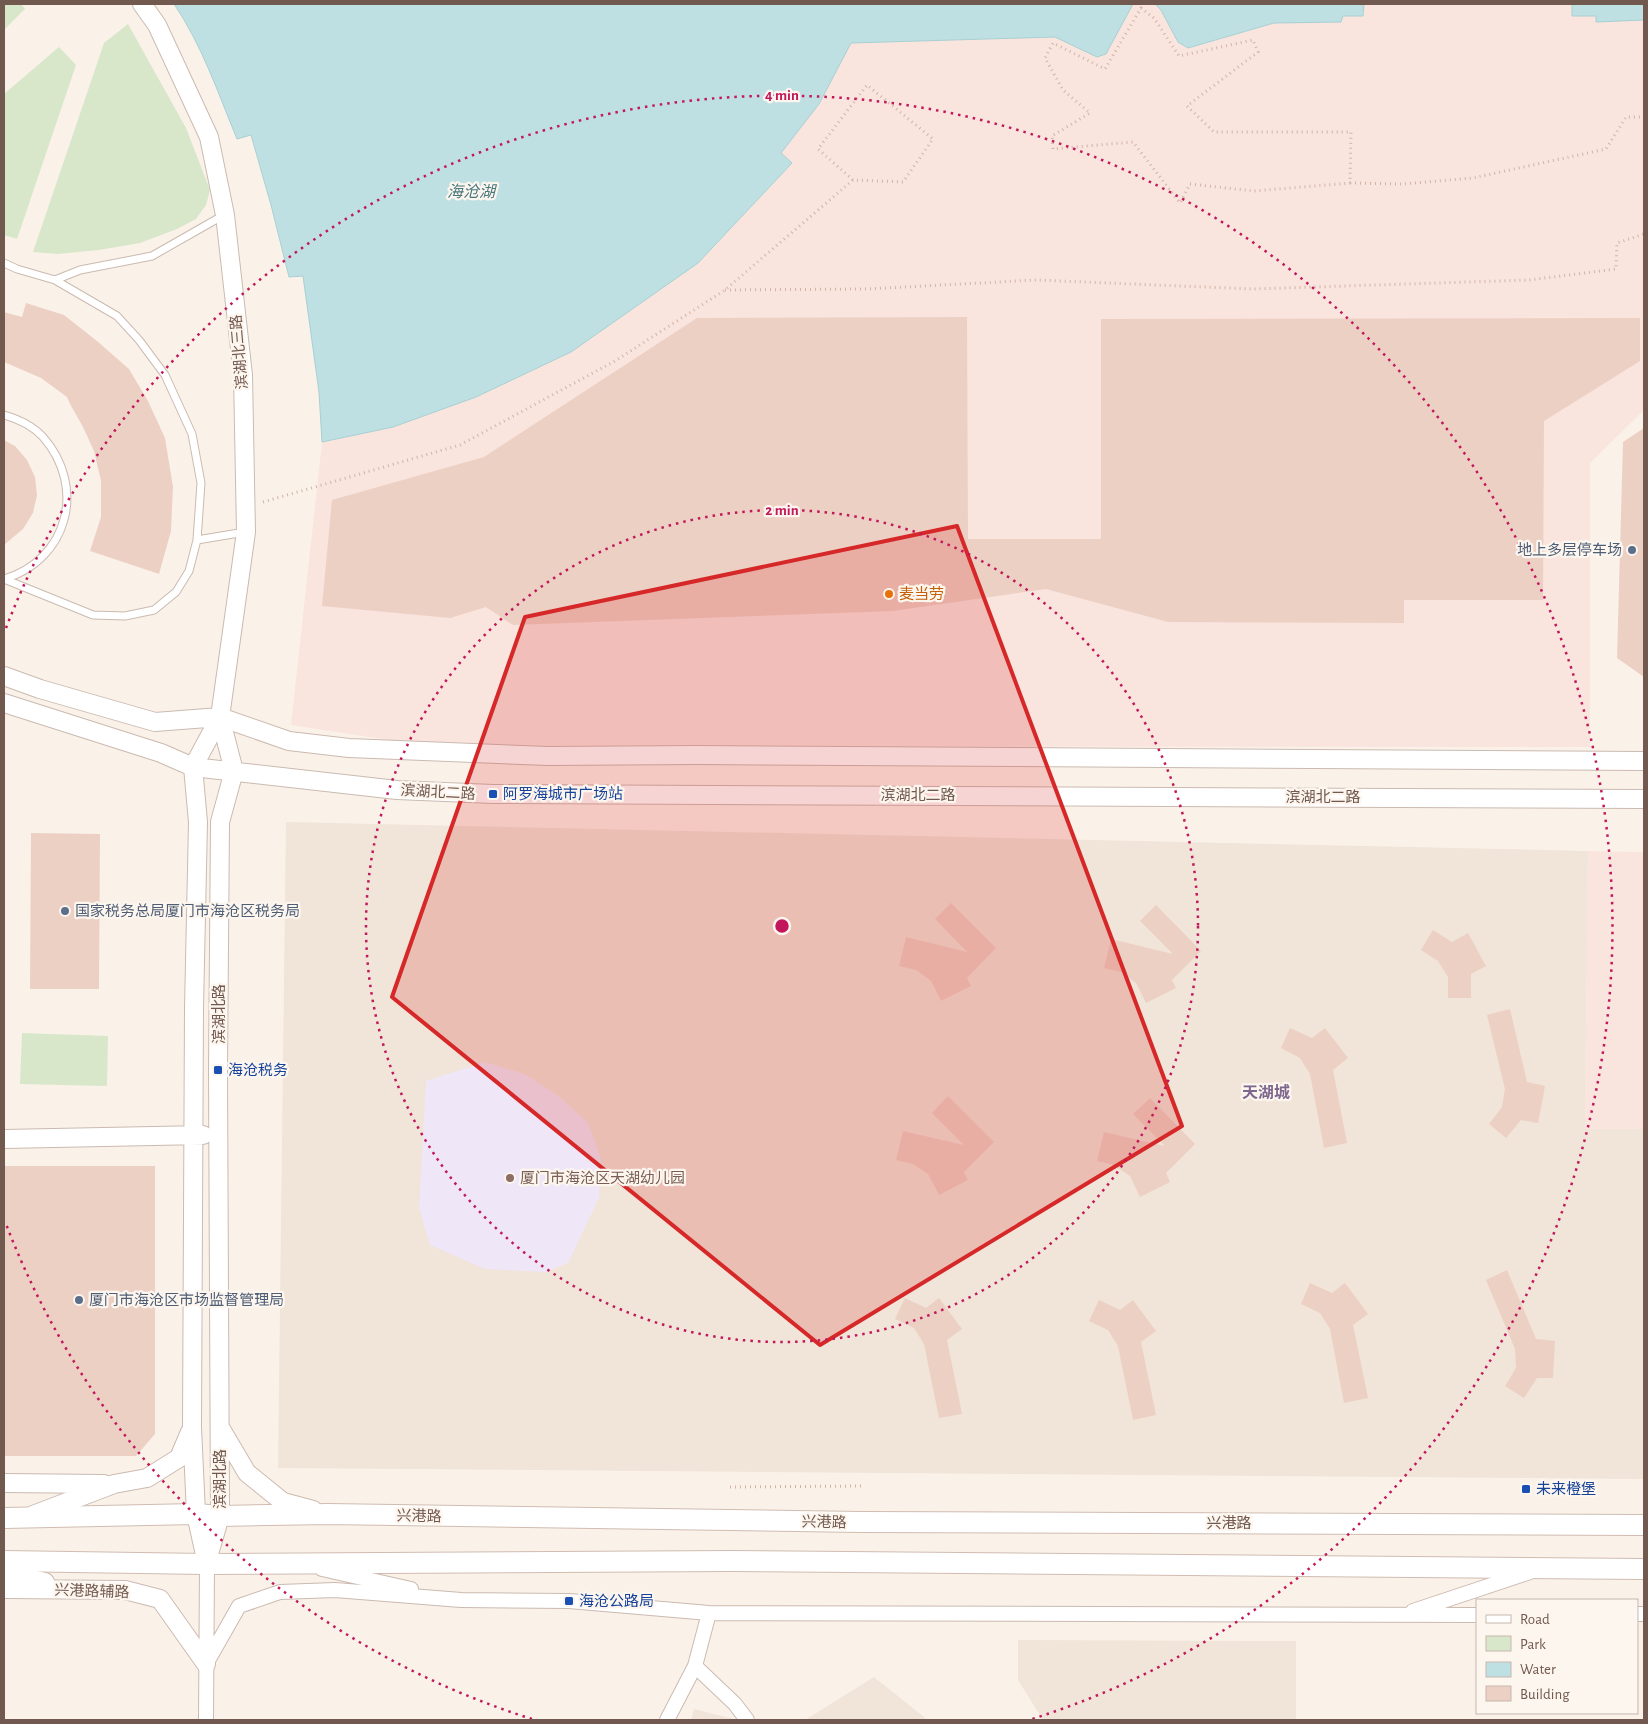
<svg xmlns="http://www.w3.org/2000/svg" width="1648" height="1724" font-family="'Alegreya Sans','Noto Sans SC',sans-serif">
	<rect width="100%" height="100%" fill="#faf2e9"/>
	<path fill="#f1e4d8" d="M286 822 1588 851 1585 1128 1644 1129V1479L278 1468Z
		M1018 1640 1296 1641V1720H1043L1018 1680Z
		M874 1677 924 1717 925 1720H805Z
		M694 1709 737 1720H691Z"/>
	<path fill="#f9e4de" d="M1133 4H1155L1161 10 1178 42 1189 48 1274 23 1342 15 1363 16 1364 4H1572L1573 16H1596L1597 22 1644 20V410L1590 463V747L429 746 291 725 322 442 393 427 476 397 571 352 698 263 792 163 781 153 819 104 851 43 1055 37 1097 57 1106 54Z
		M1588 851 1644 852V1129H1585Z"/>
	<path fill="#efe6f7" d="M485 1062 524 1074 556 1094 588 1123 601 1159 599 1198 568 1263 545 1272 485 1269 430 1245 419 1208 426 1081Z"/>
	<path fill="#d8e7c9" d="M4 4H21L25 9 4 30Z
		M128 24 186 128 210 190 206 205 196 219 177 229 140 243 99 250 58 254 33 252 104 43Z
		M59 47 76 65 17 239 4 235V94Z
		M22 1033 108 1036 107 1086 20 1084Z"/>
	<path fill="#bfe0e2" stroke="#a7d0d3" d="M174 4H1133L1106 54 1097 57 1055 37 851 43 819 104 781 153 792 163 698 263 571 352 476 397 393 427 322 442 319 392 303 276 289 277 271 205 251 135 237 139C218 93 202 45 174 4Z
		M1155 4H1364L1363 16H1343L1341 22 1274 23 1188 48 1178 42 1161 10Z
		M1572 4H1644V20L1596 22V16H1572Z"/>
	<path fill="#edd0c4" d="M26 303 64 315 97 341 129 369 148 401 165 438 173 487 171 531 159 574 90 551 101 517V481L94 451 83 427 70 404 67 397 41 378 4 362V312L22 317Z
		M967 317 968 539H1101V319L1640 318V361L1544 421 1543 600H1404V623L1168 622 1046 589 893 611 513 625 486 607 450 618 322 606 332 500 484 457 697 318Z
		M1644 428V677L1617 658 1623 442Z
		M4 440 15 446 27 460 35 477 37 495 33 513 23 529 4 545Z
		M31 833 100 834 99 989H30Z
		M951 903 996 948 967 978 971 986 941 1001 931 981 916 970 899 966 906 937 967 952 935 919Z
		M1156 905 1201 951 1172 980 1176 988 1146 1003 1136 983 1121 972 1104 968 1111 939 1173 954 1140 921Z
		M1433 930 1452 942 1468 933 1486 966 1471 974V998H1448V977L1438 961 1421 950Z
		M1510 1009 1527 1082 1545 1086 1538 1123 1521 1120 1506 1138 1489 1124 1502 1107 1505 1089 1487 1015Z
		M1290 1028 1312 1038 1325 1028 1348 1058 1333 1070 1347 1143 1324 1148 1310 1074 1300 1058 1281 1048Z
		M948 1096 994 1142 964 1172 968 1180 939 1195 928 1174 913 1164 896 1160 903 1131 964 1145 932 1113Z
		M1150 1098 1195 1144 1166 1173 1170 1182 1140 1197 1130 1176 1114 1165 1097 1161 1104 1132 1165 1146 1133 1114Z
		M4 1166H155V1434L136 1456H4Z
		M1507 1270 1536 1339 1555 1341 1553 1378H1537L1524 1398 1505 1386 1516 1368 1515 1349 1486 1280Z
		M1310 1283 1332 1293 1345 1283 1368 1314 1353 1325 1368 1398 1344 1403 1330 1329 1320 1313 1301 1304Z
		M905 1298 926 1308 939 1298 962 1329 947 1340 962 1414 939 1418 924 1344 914 1328 895 1319Z
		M1099 1300 1120 1310 1133 1300 1156 1331 1141 1342 1156 1415 1133 1420 1118 1346 1108 1330 1089 1321Z"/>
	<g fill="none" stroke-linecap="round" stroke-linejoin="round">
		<g stroke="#cbbab0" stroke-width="9">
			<path id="service" d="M4 263 17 269 55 280 80 270 152 256 224 215
				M4 415C18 419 33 426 43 437 87 487 68 560 4 579
				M197 540 245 532
				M4 579 93 615 125 616 154 610 176 592 189 571 197 540 201 483 192 434 165 375 139 340 117 316 55 280"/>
		</g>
		<g stroke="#cbbab0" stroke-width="16">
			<path id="minor" d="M322 1569 411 1589
				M1413 1611 1530 1572
				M1637 1614H1644
				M206 1664 239 1606 280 1592 335 1590 461 1600 569 1601 709 1613 1477 1615
				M695 1666 735 1704 747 1720
				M206 1720 207 1564
				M667 1720 695 1666 709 1613"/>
		</g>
		<g stroke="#cbbab0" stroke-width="20">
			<path id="tertiary" d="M142 4 157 25 209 137 225 215 243 375 246 532 220 717 193 767 198 822 194 1008 192 1427 196 1514 207 1564
				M4 676 40 689 155 722 220 717 289 741 349 748 548 756 696 755 1644 761
				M4 703 161 753 193 767 397 790 493 794 1644 799
				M4 1139 203 1135
				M221 1429 247 1473 283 1502 313 1510
				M4 1483 104 1484
				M33 1515 114 1484 147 1478 179 1458 190 1432
				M207 1561 220 1516 218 1070 220 822 234 771 220 717
				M4 1573 45 1582
				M4 1589 125 1590 160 1599 206 1664"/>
		</g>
		<g stroke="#d0bcb1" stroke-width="22">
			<path id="secondary" d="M4 1518 196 1514 220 1516 328 1514 862 1522 1644 1525
				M4 1561 207 1564 731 1561 1644 1569"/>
		</g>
		<path stroke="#d2b4a7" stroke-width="3" stroke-dasharray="1 4" stroke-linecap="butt" d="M1141 8 1154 18 1179 56 1253 40 1258 52 1187 106 1214 132H1351L1350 183 1254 191 1190 184 1180 203 1133 142 1053 149 1052 136 1090 113 1063 90 1045 58 1053 43 1105 69Z
			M1350 183 1402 184 1473 178 1606 149 1626 117H1644
			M725 290 867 289 1036 280 1253 289 1529 280 1616 269 1617 243 1644 234
			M263 502 460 445 615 361 725 290 853 180 903 182 933 139 867 85 818 149 853 180
			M730 1487 863 1486"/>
		<use href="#service" stroke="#fff" stroke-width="7"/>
		<use href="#minor" stroke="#fff" stroke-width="14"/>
		<use href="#tertiary" stroke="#fff" stroke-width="18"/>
		<use href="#secondary" stroke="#fff" stroke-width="20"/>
	</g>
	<path fill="#d62828" fill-opacity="0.2" stroke="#d62828" stroke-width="4" stroke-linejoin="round" d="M957 526 1182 1126 820 1345 392 997 525 617Z"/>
	<g fill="none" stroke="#c2185b" stroke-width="2.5" stroke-dasharray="2.5 5">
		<circle cx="782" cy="926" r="416"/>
		<path d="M532 1719A831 831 0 0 1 6 1224M6 628A831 831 0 1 1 1032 1719"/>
	</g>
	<g fill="#5c6f8a" stroke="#fdf6ef" stroke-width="2">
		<circle cx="1632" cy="550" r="5"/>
		<circle cx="65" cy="911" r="5"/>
		<circle cx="79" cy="1300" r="5"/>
	</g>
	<circle fill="#e8710a" stroke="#fdf6ef" stroke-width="2" cx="889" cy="594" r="5"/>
	<g fill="#1a4fb4" stroke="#fdf6ef" stroke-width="2">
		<rect x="488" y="789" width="10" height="10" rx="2.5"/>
		<rect x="213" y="1065" width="10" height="10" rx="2.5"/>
		<rect x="1521" y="1484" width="10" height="10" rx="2.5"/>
		<rect x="564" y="1596" width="10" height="10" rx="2.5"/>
	</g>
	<circle fill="#8d6e63" stroke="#fdf6ef" stroke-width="2" cx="510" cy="1178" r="5"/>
	<g text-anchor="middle" stroke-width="4.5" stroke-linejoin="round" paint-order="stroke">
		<g font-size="15" fill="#72594f" stroke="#fdf6ef">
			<text transform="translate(239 352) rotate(-95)" y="5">滨湖北三路</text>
			<text transform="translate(438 792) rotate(3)" y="5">滨湖北二路</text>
			<text x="918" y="800">滨湖北二路</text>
			<text x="1323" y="802">滨湖北二路</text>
			<text transform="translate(219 1014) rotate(-90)" y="5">滨湖北路</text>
			<text transform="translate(220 1479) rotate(-90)" y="5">滨湖北路</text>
			<text transform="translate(419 1516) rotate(1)" y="5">兴港路</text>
			<text transform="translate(824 1522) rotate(1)" y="5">兴港路</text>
			<text x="1229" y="1528">兴港路</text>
			<text transform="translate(92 1591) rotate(2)" y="5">兴港路辅路</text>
		</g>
		<g font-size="15" fill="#4e5e75" stroke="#fdf6ef" text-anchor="start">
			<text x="1622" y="555" text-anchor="end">地上多层停车场</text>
			<text x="75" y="916">国家税务总局厦门市海沧区税务局</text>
			<text x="89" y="1305">厦门市海沧区市场监督管理局</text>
		</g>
		<g font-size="15" fill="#c56008" stroke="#fdf6ef" text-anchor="start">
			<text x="899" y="599">麦当劳</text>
		</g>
		<g font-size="15" fill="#164399" stroke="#fdf6ef" text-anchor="start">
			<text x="503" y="799">阿罗海城市广场站</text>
			<text x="228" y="1075">海沧税务</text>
			<text x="1536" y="1494">未来橙堡</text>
			<text x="579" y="1606">海沧公路局</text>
		</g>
		<g font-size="15" fill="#785e54" stroke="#fdf6ef" text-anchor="start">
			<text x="520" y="1183">厦门市海沧区天湖幼儿园</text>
		</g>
		<g font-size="16" font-style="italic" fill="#48787c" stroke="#fdf6ef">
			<text x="471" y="197">海沧湖</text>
		</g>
		<g font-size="16" font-weight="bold" fill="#7d678e" stroke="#fdf6ef">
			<text x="1266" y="1098">天湖城</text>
		</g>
	</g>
	<circle cx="782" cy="926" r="8" fill="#c2185b" stroke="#fdf6ef" stroke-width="2.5"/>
	<g font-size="15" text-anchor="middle" font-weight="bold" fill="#c2185b" stroke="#fdf6ef" stroke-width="4.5" stroke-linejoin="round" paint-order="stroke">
		<text x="782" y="100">4 min</text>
		<text x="782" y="515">2 min</text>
	</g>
	<rect width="1648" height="1724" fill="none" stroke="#72594f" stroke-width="10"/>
	<rect x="1476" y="1599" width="162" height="115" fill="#fdf6ef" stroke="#c5b7af"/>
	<rect x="1486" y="1615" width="25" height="8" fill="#ffffff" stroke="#c5b7af"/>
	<text x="1520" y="1624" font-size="15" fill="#72594f">Road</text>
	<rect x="1486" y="1636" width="25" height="15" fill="#d8e7c9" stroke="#c5b7af"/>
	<text x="1520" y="1649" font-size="15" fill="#72594f">Park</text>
	<rect x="1486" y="1662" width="25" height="15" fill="#bfe0e2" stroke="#c5b7af"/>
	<text x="1520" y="1674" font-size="15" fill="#72594f">Water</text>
	<rect x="1486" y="1686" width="25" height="15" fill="#edd0c4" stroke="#c5b7af"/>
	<text x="1520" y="1699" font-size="15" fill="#72594f">Building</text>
</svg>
